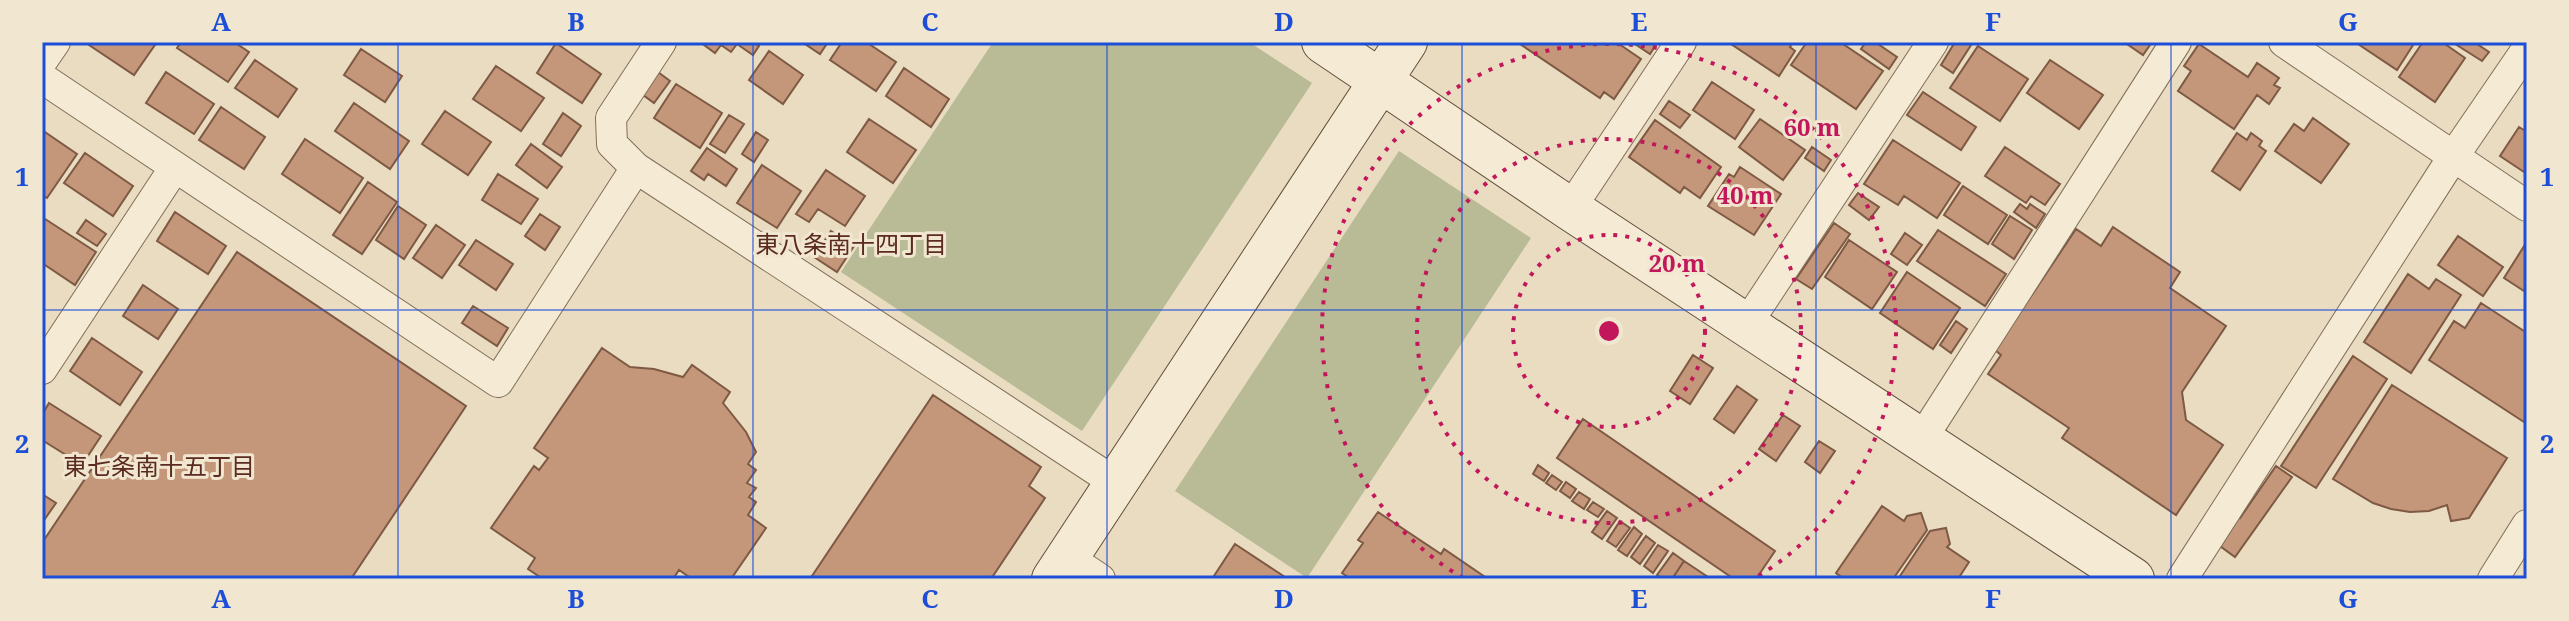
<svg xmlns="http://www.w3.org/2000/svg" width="2569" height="621" font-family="'Noto Serif','Noto Sans JP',serif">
	<rect width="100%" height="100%" fill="#e9dcc1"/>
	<path fill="#b8bb95" d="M993 42H1249L1312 83 1082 431 841 272Z
		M1399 151 1531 238 1307 578 1175 491Z"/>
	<path fill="#c4977a" stroke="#7e5943" stroke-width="2" d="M91 42H157L134 75 89 45Z
		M181 42H234L249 52 228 82 177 48Z
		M700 42H754L759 46 753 55 737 44 731 52 721 45 715 53Z
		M802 42H828L820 54Z
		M842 42H866L896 62 876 91 830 60Z
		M1517 42H1616L1641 59 1614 99 1604 92 1600 98Z
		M1632 42H1655L1657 43 1650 54Z
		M1728 42H1793L1790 47 1795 51 1779 76Z
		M1807 42H1840L1883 71 1856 109 1791 65Z
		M1866 42H1875L1897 57 1889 69 1861 49Z
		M1955 42H1973L1953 73 1941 65Z
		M2124 42H2152L2143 55Z
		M2355 42H2415L2397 70Z
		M2423 42H2442L2465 58 2435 102 2399 77Z
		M2452 42H2474L2489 52 2482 61Z
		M556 43 601 74 582 103 537 73Z
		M2199 44 2248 77 2257 63 2279 78 2274 85 2280 88 2269 104 2257 95 2234 129 2178 91 2191 71 2184 66Z
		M1978 46 2028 79 2000 121 1950 88Z
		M361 49 402 76 385 102 344 75Z
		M769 51 803 75 783 104 749 80Z
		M255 60 297 89 278 117 235 88Z
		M2050 60 2103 95 2079 129 2027 93Z
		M496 66 544 98 521 131 473 99Z
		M904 68 949 99 931 127 886 96Z
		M166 72 214 104 194 134 146 103Z
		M658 72 670 81 654 103 643 95Z
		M1712 82 1754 110 1735 139 1693 110Z
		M676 84 722 113 700 148 654 118Z
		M1923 92 1976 127 1961 150 1907 115Z
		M1669 101 1690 115 1680 128 1660 114Z
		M354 103 409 141 390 169 335 131Z
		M221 107 265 137 244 169 199 140Z
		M445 111 491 142 468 175 422 144Z
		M563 113 581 126 561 156 543 144Z
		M729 115 744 124 725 153 710 144Z
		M2313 118 2349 144 2321 183 2275 151 2294 124 2304 131Z
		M869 119 916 150 893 183 847 152Z
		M1760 119 1805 150 1783 180 1739 147Z
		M1655 120 1721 167 1700 198 1684 187 1680 193 1629 157Z
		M2519 127 2527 132V174L2500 156Z
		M42 130 77 154 47 198 42 195Z
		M756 132 768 140 754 162 742 154Z
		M2237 133 2247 140 2251 133 2262 141 2259 146 2266 151 2240 190 2212 171Z
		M305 139 363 178 340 213 282 174Z
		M1893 140 1960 183 1937 218 1904 196 1898 205 1864 184Z
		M531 144 562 167 547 188 516 165Z
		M1812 147 1831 160 1824 171 1805 158Z
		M2005 147 2060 184 2045 205 2031 196 2026 203 1985 176Z
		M707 148 737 169 726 186 708 174 704 180 691 171Z
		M85 153 133 186 113 216 64 183Z
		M762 165 801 191 777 228 737 203Z
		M1740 167 1781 194 1754 235 1708 206 1729 174 1734 177Z
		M826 170 865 196 845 226 818 209 809 222 796 214Z
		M498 174 538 199 521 224 482 200Z
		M368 182 397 202 362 254 333 235Z
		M1963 186 2007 215 1988 244 1944 215Z
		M1858 193 1879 207 1869 220 1849 205Z
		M2020 204 2027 209 2030 204 2045 214 2036 228 2014 212Z
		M398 206 426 225 404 259 376 240Z
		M175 212 226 246 208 274 157 241Z
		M540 214 560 227 545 250 525 236Z
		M2010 216 2032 230 2014 259 1992 244Z
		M42 217 96 252 75 285 42 263Z
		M86 220 106 234 97 246 77 233Z
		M1834 223 1850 234 1812 289 1796 279Z
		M436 225 465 245 442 278 413 258Z
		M2113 227 2180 272 2170 288 2226 326 2182 392 2186 420 2223 445 2176 515 2062 438 2069 428 1988 374 2001 355 1995 350 2076 229 2101 246Z
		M1938 230 2006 274 1985 306 1917 261Z
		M831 231 854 246 837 272 814 257Z
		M1905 233 1922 245 1907 265 1891 254Z
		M2458 236 2503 267 2483 296 2438 265Z
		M476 240 513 264 496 290 459 265Z
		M1849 240 1897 272 1872 309 1825 277Z
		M2526 243H2527V293L2504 278Z
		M237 252 466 406 351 579H42V543Z
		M1907 272 1960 308 1933 349 1880 313Z
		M2408 274 2429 289 2436 279 2461 295 2411 373 2364 342Z
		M143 285 178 309 158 339 123 316Z
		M2481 303 2527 333V424L2429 360 2454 321 2465 328Z
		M473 306 508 328 497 346 462 323Z
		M1956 321 1967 329 1951 353 1940 345Z
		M92 338 142 372 120 405 70 371Z
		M602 348 630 367 654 369 683 377 692 365 730 392 723 403 746 432 756 452 748 464 756 470 747 483 756 488 749 497 756 502 748 515 766 528 731 579H692L679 570 673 579H543L528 569 535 558 491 528 534 466 539 470 548 458 534 448Z
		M1693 355 1713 368 1690 404 1670 391Z
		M2353 356 2387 379 2316 488 2281 466Z
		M2392 385 2507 458 2469 518 2451 521 2447 505 2429 511 2410 512 2391 509 2373 503 2333 479Z
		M1737 386 1757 400 1734 433 1714 419Z
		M933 395 1041 467 1029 486 1045 498 991 579H810Z
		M49 403 101 436 82 465 42 440V415Z
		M1783 415 1800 426 1776 461 1759 449Z
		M1583 419 1775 551 1756 579H1734L1557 458Z
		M1819 441 1835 451 1820 473 1805 462Z
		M1538 465 1549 473 1544 481 1533 474Z
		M2276 466 2292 477 2235 557 2220 546 2231 512 2240 518Z
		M1552 475 1562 482 1556 490 1546 483Z
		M1566 482 1576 489 1570 498 1560 491Z
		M1579 492 1590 499 1584 509 1572 501Z
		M42 494 56 503 42 523Z
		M1593 502 1604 509 1598 517 1587 510Z
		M1882 506 1904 521 1907 516 1921 513 1927 530 1893 579H1844L1836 573Z
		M1607 511 1617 518 1602 539 1592 532Z
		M1378 512 1441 554 1444 549 1488 579H1351L1342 573 1363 543 1358 540Z
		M1620 521 1630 528 1616 547 1607 541Z
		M1634 527 1642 534 1627 556 1618 550Z
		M1946 528 1950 544 1947 547 1969 562 1958 579H1898L1930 531Z
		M1646 536 1655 543 1640 564 1631 557Z
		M1235 544 1288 579H1212Z
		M1658 545 1668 551 1653 573 1644 566Z
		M1673 553 1684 561 1672 579H1664L1657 575Z
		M1684 561 1711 579H1672Z"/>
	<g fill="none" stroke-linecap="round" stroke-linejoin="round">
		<g stroke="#816e5b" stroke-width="32">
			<path id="street" d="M2284 42 2527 206
				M42 61 55 42
				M42 78 498 382 636 168 612 144 611 118 661 42
				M636 168 1116 483
				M1570 209 1681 42
				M1746 325 1933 42
				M42 369 175 167
				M1921 440 2176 42
				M1067 557 1100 579
				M2182 579 2453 157 2527 49
				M2493 579 2527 525"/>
		</g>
		<g stroke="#634f3e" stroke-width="44">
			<path id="secondary" d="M1323 42 1570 209 2133 579
				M1053 579 1406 42"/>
		</g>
		<use href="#street" stroke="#f5ead4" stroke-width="30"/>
		<use href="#secondary" stroke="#f5ead4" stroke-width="42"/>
	</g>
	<path fill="none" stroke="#1d4ed8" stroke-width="2" stroke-opacity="0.55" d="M398 42V579M753 42V579M1107 42V579M1462 42V579M1816 42V579M2171 42V579M42 310H2527"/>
	<g fill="none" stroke="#c2185b" stroke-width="4" stroke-dasharray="4 8">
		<circle cx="1609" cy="331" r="96"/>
		<circle cx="1609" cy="331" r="192"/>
		<path d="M1463 578A287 287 0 1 1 1755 578"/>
	</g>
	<g text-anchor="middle" stroke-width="6" stroke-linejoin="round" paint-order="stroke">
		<g font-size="24" fill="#5b2b21" stroke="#f1e7d0">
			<text x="851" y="253">東八条南十四丁目</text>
			<text x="159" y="475">東七条南十五丁目</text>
		</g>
	</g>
	<circle cx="1609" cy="331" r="12" fill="#c2185b" stroke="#f1e7d0" stroke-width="4"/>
	<g font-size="24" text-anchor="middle" font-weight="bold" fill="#c2185b" stroke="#f1e7d0" stroke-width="6" stroke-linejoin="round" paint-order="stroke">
		<text x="1812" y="136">60 m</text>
		<text x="1745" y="204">40 m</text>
		<text x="1677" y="272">20 m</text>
	</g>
	<rect width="2569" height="621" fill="none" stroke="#f1e7d0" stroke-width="88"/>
	<rect x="44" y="44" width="2481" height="533" fill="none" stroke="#1d4ed8" stroke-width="3"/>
	<g font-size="26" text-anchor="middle" font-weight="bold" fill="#1d4ed8">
		<text x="221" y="31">A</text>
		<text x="576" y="31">B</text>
		<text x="930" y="31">C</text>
		<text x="1284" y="31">D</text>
		<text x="1639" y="31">E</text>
		<text x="1993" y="31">F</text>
		<text x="2348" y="31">G</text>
		<text x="22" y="186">1</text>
		<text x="2547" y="186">1</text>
		<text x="22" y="453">2</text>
		<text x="2547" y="453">2</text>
		<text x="221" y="608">A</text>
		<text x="576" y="608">B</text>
		<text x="930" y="608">C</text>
		<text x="1284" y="608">D</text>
		<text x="1639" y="608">E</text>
		<text x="1993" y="608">F</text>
		<text x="2348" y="608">G</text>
	</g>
</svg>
